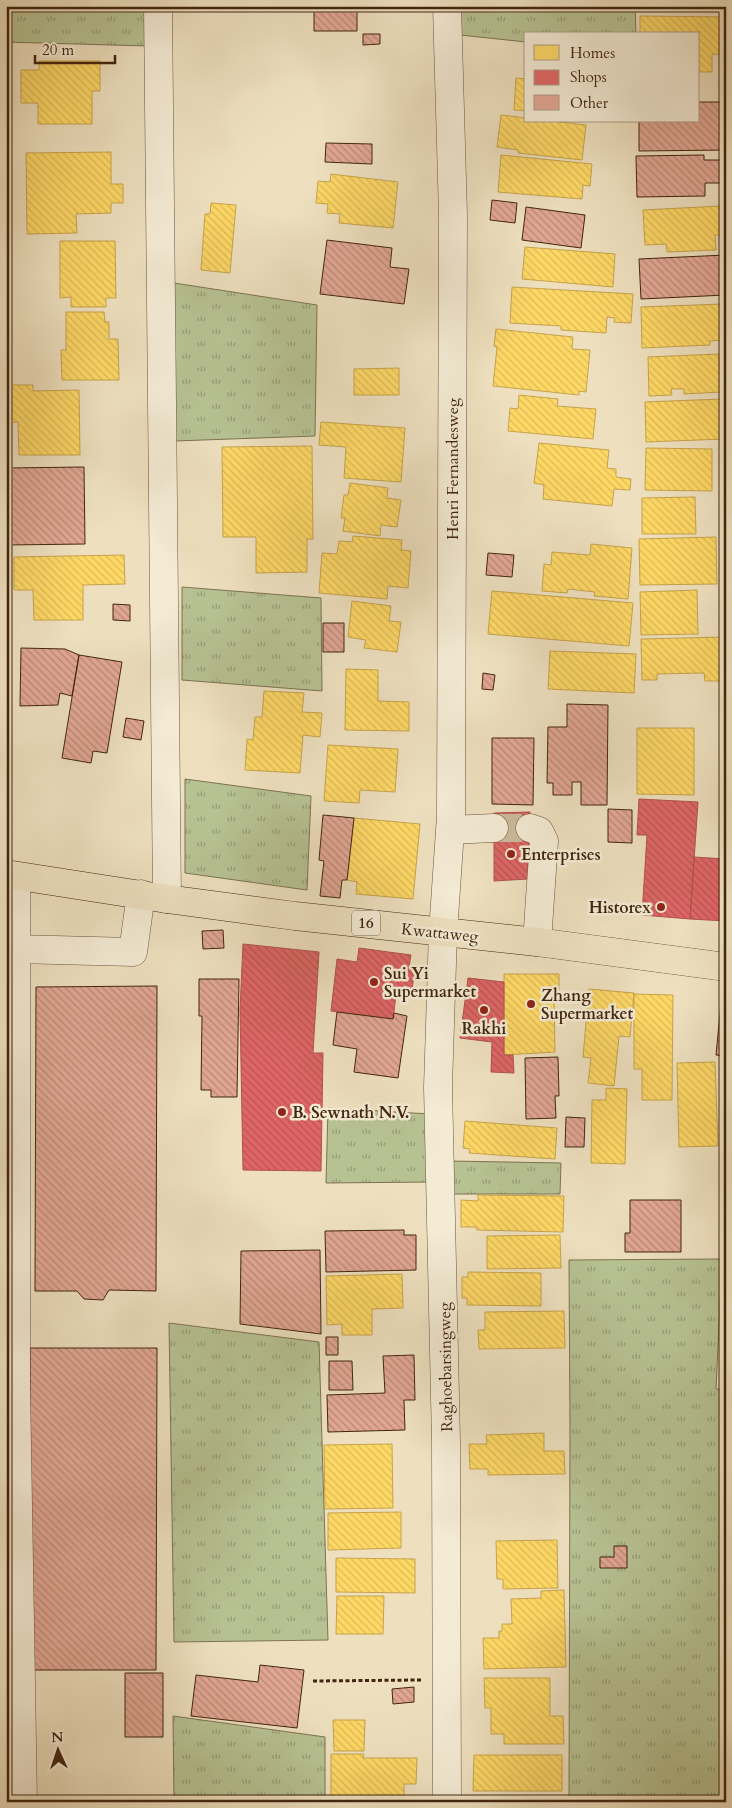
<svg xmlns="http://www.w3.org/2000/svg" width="732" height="1808" font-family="Cardo,serif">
	<defs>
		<pattern id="grass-tufts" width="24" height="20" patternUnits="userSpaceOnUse" patternTransform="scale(1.25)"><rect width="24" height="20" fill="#b7c293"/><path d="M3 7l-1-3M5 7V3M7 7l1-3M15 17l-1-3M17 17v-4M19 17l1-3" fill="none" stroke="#969d77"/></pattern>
		<pattern id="homes-back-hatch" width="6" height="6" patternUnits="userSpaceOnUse" patternTransform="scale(1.25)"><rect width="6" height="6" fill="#ffd966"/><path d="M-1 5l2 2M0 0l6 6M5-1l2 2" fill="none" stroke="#dcba57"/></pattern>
		<pattern id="shops-back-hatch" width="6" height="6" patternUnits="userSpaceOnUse" patternTransform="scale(1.25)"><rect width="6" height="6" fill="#e06666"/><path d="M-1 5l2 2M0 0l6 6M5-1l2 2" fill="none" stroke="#b75453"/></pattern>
		<pattern id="building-back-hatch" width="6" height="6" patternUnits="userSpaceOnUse" patternTransform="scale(1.25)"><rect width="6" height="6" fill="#e2a793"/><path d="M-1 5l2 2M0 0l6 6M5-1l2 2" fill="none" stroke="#b98877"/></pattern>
	</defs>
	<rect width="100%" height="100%" fill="#eee0bf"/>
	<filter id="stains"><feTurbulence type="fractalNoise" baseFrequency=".004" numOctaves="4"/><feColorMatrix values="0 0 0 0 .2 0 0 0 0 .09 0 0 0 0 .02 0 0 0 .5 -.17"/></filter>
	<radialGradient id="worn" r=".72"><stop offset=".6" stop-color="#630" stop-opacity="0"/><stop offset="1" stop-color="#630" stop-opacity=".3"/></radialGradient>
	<path fill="url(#grass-tufts)" stroke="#7c7452" d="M6 6H148V46L6 42Z
		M459 6H635L636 34H526V42L460 35Z
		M174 283 317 305 315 436 175 441Z
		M182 587 321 598 322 691 182 680Z
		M185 779 311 796 307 890 185 873Z
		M328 1108 430 1114 432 1182 326 1183Z
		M450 1161 561 1163 560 1194H451Z
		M722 1259 716 1389 726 1390V1706H722L721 1802H569L570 1427 569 1260Z
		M169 1323 319 1342 328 1640 174 1642Z
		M173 1716 325 1737V1802H174Z"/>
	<path fill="url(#homes-back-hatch)" stroke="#c6a34c" d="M640 16 726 17V55L712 54V72H698V34L640 33Z
		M39 61H100V91H92V124H38V103H21V70H39Z
		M516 78 526 79V111L514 110Z
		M501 115 526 118V121H551L586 125 582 160 518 153V150L497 147Z
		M111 152V184H123V203H111V213L76 214 77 233 27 234 26 153Z
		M501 155 592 164 590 186 583 185 582 199 498 192Z
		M331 174 398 182 393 228 339 223 340 214 327 213 328 204 316 203 318 181 330 182Z
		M211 203 236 205 230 273 201 270 205 214H210Z
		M721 206 723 235H715L716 250 667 252 666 244 645 245 643 210Z
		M60 241H115L116 298H106V307H71V297L60 298Z
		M525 247 615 254 613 287 522 279Z
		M512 287 633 294 631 323 614 322 615 318 607 317 606 333 561 330V326L510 323Z
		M723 304 724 340 710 341V345L642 348 641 307Z
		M66 312H104L105 322H109V339H118L119 380H62L61 350H66Z
		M496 329 573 337 572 349 590 350 586 392 579 391V395L493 386 497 347 494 346Z
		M719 354 721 392 684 394V389H671L672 395 649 396 648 357Z
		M399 368V395H354V369Z
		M6 385H33V391L79 390 80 455H19L18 422 6 423Z
		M519 395 558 399 557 406 596 409 593 439 508 431 510 408 518 409Z
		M722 399 724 439 646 442 645 402Z
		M321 422 405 428 401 482 344 478 346 447 319 445Z
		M539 443 609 450 607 468 616 469V477L631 479 630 490 614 489 612 506 543 499 544 485 534 483Z
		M312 446 313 539H307V572L256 573V537H223L222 447Z
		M646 448 712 449V491L645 490Z
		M350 483 388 488 387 498 401 500 397 527 381 525 380 536 343 531 345 518H341L344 495H348Z
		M695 497 696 534H642V498Z
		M353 536 402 540 401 550 411 551 408 588 388 586 387 599 319 593 322 553 337 554 339 541 352 542Z
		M716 537 717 584 640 585 639 539Z
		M591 544 632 548 628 599 594 596 595 592 568 589 567 593 542 591 544 564 551 565 552 552 590 555Z
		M124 555 125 584 83 585V620H34L33 590H14V557Z
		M697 590 698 634 641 635 640 592Z
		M492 591 633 603 629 646 488 634Z
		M352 601 391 606 389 621 401 622 397 652 364 648 366 640 348 637Z
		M726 637V681H705L704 673 657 674V680H642L641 639Z
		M550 651 636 654 634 693 548 689Z
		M346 669 378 670V701L409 702V731L345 730Z
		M264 691 304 693 302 712 322 713 320 737 303 735 300 773 245 770 247 739 253 740 255 717H262Z
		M637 728H694V795L637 794Z
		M328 745 398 749 395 792 360 790 359 803 324 801Z
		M354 818 420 824 413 899 356 894 357 882 347 880Z
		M504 974H559V995H554L555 1052 504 1055Z
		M589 989 634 993 630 1037 619 1036 614 1086 588 1083 591 1058 583 1057Z
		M634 994 673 995 672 1100H642V1069H634Z
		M715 1062 718 1146 679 1147 677 1063Z
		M606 1088 627 1089 625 1164 591 1163 592 1100H606Z
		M465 1121 557 1128 555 1159 469 1153 470 1149 463 1148Z
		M478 1195 564 1196 563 1232 477 1230 476 1227H461V1200L478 1201Z
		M560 1235 561 1268 487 1269V1236Z
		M468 1272 541 1273V1306L467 1305V1298H462V1277H468Z
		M402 1274 403 1308 372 1309V1335H342V1324L327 1325 326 1276Z
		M564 1311 565 1348 479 1349 478 1330H485V1312Z
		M544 1433V1451H564L565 1474 488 1475V1469H470L469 1444H487L486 1435Z
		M392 1444 393 1508 325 1509 324 1445Z
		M401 1512V1548L328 1550V1513Z
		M557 1540 558 1588 503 1589V1579H497L496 1541Z
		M336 1558 415 1559V1593L336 1592Z
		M564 1590 566 1667 484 1669 483 1638H499V1631H502V1624H512L511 1599 541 1598V1591Z
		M337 1596H384L383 1634H336Z
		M484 1678H550V1716H563L564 1744H504V1734H491V1708H485Z
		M333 1720H365L364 1751H334Z
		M331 1754H364L363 1758H417L416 1784H404V1800H418V1802H331Z
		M474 1755H562V1791H473Z
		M565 1797V1802H471V1798Z"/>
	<path fill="url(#shops-back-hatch)" stroke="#b0524c" d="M639 799 698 802 690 919 642 915 647 835H637Z
		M530 812 528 879 494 881V813Z
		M694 857 726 859V921L690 919Z
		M243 944 319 952 313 1053H323L321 1171 243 1170 240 1010Z
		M359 948 411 955 409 967 415 968 411 997 396 995 393 1019 331 1011 337 959 357 962Z
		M468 978 504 982V1055H513L514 1073 491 1072 492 1042 460 1038Z"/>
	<path fill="url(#building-back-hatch)" stroke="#412510" d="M314 6H357V31H314Z
		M363 34H380V44L363 45Z
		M698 102H726V150L639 151V121H698Z
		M326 143 372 144V164L325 162Z
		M704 155V160H726V183H705V196L637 197 636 156Z
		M492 200 517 203 515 223 490 220Z
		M526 207 585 215 581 248 522 240Z
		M327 240 392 248 390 267 409 269 404 304 320 294Z
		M726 255V295L641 299 639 259Z
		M84 467 85 544 6 545V468Z
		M488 553 514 555 512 577 486 575Z
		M113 604 130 605V621L113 620Z
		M323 623H344V652H323Z
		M21 648 65 649 79 655 72 696 60 693 58 705 20 706Z
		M79 655 122 662 107 753 93 751 91 763 62 758Z
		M483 673 495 675 493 690 482 689Z
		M567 704 608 705 607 805H581V782H572V795H553V783H547L548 727H567Z
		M126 718 144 721 141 740 123 737Z
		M492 738H534L533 805 492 804Z
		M608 809 632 810V843L608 842Z
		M323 815 354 818 347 880H342L340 898 320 896 324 861 319 860Z
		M223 930 224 948 203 949 202 931Z
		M199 979H239L237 1097H211V1090H201L202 1016H199Z
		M157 986 156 1291 109 1290 103 1300 84 1299 77 1291H35L36 987Z
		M722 993H726V1056L716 1055Z
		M337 1012 393 1019 394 1013 407 1016 398 1078 354 1072 357 1049 333 1045Z
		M558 1057 559 1096H555L556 1118 526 1119 525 1058Z
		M566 1117 585 1118 584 1147H565Z
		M630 1200H681V1252H625V1233H630Z
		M404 1230V1235H416V1270L326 1272 325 1231Z
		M320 1250 321 1334 240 1324 241 1251Z
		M326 1337H338V1355H326Z
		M30 1348H157L156 1670H29Z
		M414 1355 415 1400H404L405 1430 328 1432 327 1395 385 1393 383 1356Z
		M329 1361H352L353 1390H329Z
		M614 1546H627V1568H600V1557H614Z
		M260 1665 304 1670 297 1728 191 1716 196 1675 258 1682Z
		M125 1673H163V1737H125Z
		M414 1687V1702L393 1704 392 1689Z"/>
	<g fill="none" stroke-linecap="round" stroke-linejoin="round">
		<path stroke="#cbbb9c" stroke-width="28" stroke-dasharray="28 14" stroke-linecap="butt" d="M494 828H530"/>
		<g stroke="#6c543c" stroke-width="29">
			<path id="minor" d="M158 6 167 899
				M447 6 453 215 451 816 443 932 438 1087 446 1441 447 1802
				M530 828 539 831 544 841 537 942
				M450 830 494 828
				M16 876V1386L23 1802
				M16 949 133 952 141 894"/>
		</g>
		<g stroke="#412510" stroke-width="29">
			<path id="major" d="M6 874 167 899 295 916 537 942 726 967"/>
		</g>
		<path stroke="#412510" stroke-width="3" stroke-dasharray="4 2.5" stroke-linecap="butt" d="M313 1681 421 1680"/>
		<use href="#minor" stroke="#f4ebd5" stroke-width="28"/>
		<use href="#major" stroke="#eee0bf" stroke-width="28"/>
	</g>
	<g fill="#8f2418" stroke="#f4ebd5" stroke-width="2">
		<circle cx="511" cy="854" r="5"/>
		<circle cx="661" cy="907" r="5"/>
		<circle cx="374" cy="982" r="5"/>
		<circle cx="531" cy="1004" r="5"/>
		<circle cx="484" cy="1010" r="5"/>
		<circle cx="282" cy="1112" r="5"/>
	</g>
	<g text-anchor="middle" stroke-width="5" stroke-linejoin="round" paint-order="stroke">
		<rect fill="#f4ebd5" stroke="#77604b" stroke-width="1" x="352" y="910.5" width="28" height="25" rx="4"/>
		<g font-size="15" font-weight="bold" fill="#412510">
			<text x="366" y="928">16</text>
		</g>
		<g font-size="16" fill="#412510" stroke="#f4ebd5">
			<text transform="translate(452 469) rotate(-90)" y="6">Henri Fernandesweg</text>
			<text transform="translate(440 932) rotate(6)" y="6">Kwattaweg</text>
			<text transform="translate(445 1367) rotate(-91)" y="6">Raghoebarsingweg</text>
		</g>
		<g font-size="16" font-weight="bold" fill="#412510" stroke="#f4ebd5" text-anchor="start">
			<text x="521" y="860">Enterprises</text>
			<text x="651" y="913" text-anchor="end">Historex</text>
			<text x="384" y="979">Sui Yi<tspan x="384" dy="18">Supermarket</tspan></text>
			<text x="541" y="1001">Zhang<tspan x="541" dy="18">Supermarket</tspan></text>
			<text x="484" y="1034" text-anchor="middle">Rakhi</text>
			<text x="292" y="1118">B. Sewnath N.V.</text>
		</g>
	</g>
	<rect width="732" height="1808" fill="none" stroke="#eee0bf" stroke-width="25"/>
	<rect x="8" y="8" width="717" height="1793" fill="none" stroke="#412510" stroke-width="2.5"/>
	<rect x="12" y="12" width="707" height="1783" fill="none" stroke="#412510"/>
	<rect x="524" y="32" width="175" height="90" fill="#f4ebd5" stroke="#ac9c86"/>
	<rect x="534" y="45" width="25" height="15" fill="#ffd966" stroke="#ac9c86"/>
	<text x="570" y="58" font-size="15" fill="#412510">Homes</text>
	<rect x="534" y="70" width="25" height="15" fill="#e06666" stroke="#ac9c86"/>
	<text x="570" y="82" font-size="15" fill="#412510">Shops</text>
	<rect x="534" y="95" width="25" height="15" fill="#e2a793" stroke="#ac9c86"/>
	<text x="570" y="108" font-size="15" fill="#412510">Other</text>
	<g transform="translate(58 1750) rotate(357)" stroke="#f4ebd5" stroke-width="4" paint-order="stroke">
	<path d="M0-4L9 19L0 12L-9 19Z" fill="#412510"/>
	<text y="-8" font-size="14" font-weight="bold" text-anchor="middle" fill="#412510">N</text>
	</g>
	<path d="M35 55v8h80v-8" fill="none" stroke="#412510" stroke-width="2.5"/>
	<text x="42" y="55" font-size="15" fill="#412510" stroke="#f4ebd5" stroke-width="4" paint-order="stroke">20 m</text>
	<rect width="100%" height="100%" filter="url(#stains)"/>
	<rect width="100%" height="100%" fill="url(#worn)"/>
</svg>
